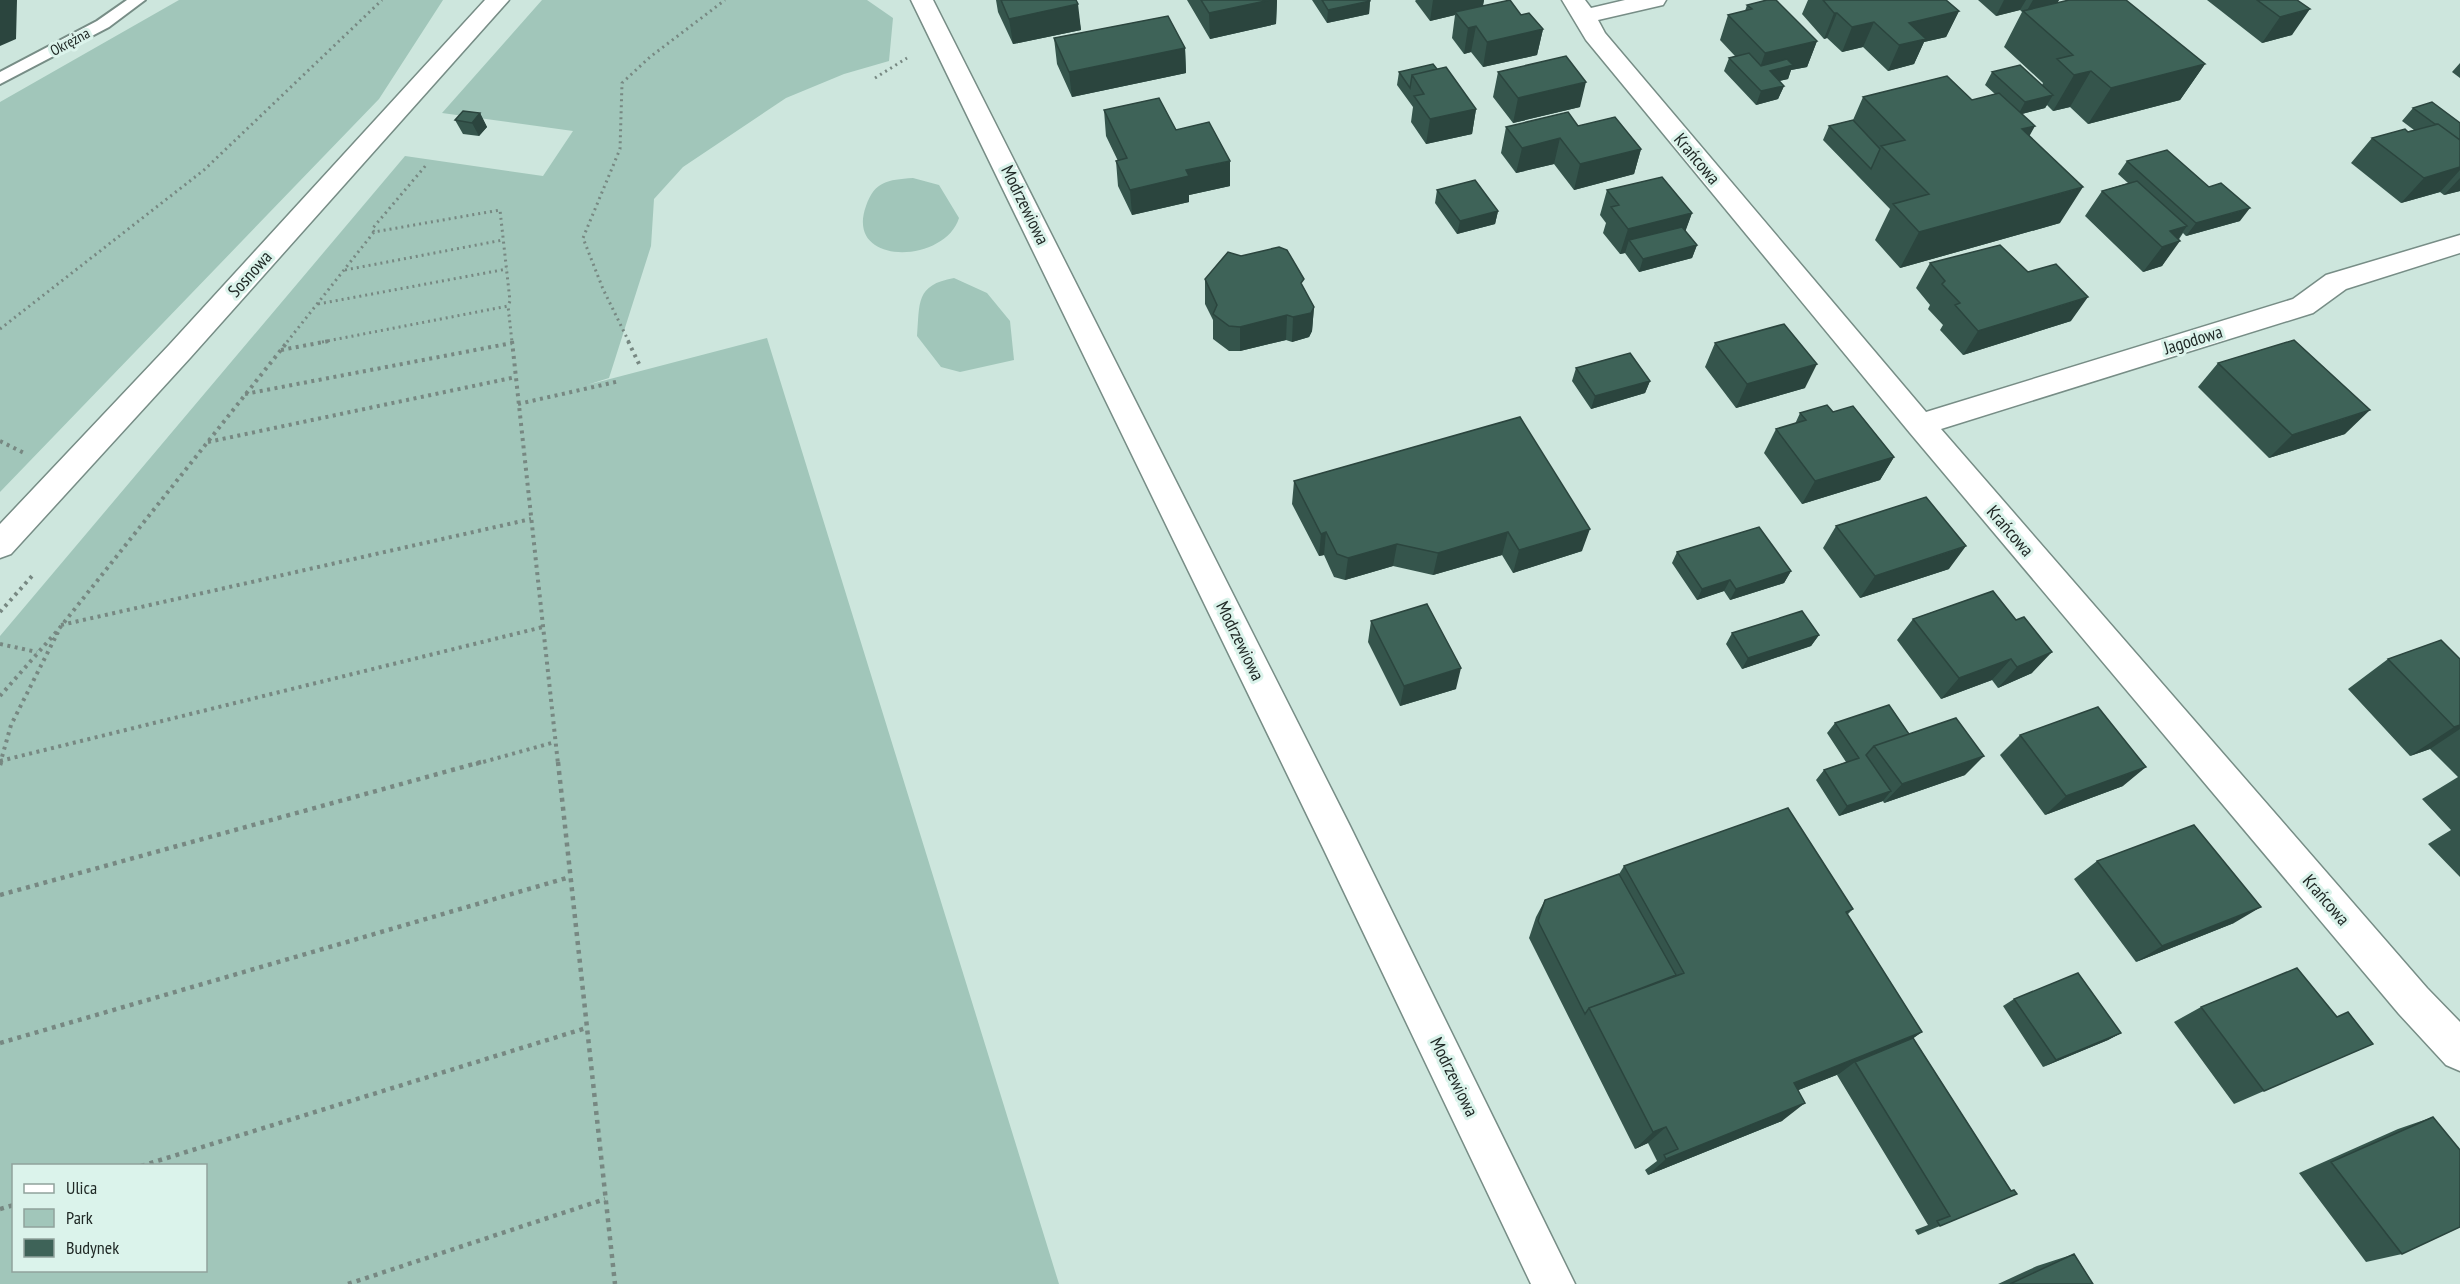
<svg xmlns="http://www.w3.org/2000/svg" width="2460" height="1284" font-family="'PT Sans Narrow',sans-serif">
	<rect width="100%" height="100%" fill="#cde6dd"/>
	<path fill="#a1c6ba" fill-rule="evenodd" d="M179 0H443L379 99 0 492V102Z
		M542 0H867L893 18 889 61 844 74 786 98 683 167 654 199 651 246 609 378 587 385 767 338 1059 1284H0V636L405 156 543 176 573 131 442 113ZM14 1166H206V1270H14Z
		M913 178 939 185 959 218C945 264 844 267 866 206 875 181 887 180 913 178Z
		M954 278 987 293 1010 321 1014 360 960 372 941 367 917 336C920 303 915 285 954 278Z"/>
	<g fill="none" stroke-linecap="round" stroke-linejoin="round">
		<g stroke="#778d86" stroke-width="4">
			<path id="service" d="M127 0H145L109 27 0 84V72L97 21Z"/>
		</g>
		<g stroke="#778d86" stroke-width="3">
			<path id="minor" d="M911 0H933L1350 826 1575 1284H1531L1324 850Z
				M1562 0H1585L1591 8 1625 0H1666L1663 5 1598 20 1605 33 1926 412 2293 299 2326 275 2460 235V253L2346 289 2313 313 1941 429 2427 988 2460 1022V1071L2446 1065 2399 1014 1910 433 1586 40Z"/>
		</g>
		<g stroke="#778d86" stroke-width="3">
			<path id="tertiary" d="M485 0H509L190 358 11 554 0 558V524L170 344Z"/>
		</g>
		<path stroke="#778882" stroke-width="3" stroke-dasharray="2 4" stroke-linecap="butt" d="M875 78 907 58
			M374 232 372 229 427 164
			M345 270 503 240
			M318 304 507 269
			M0 329 204 170 382 0
			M287 342 374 232 500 210 510 301 508 306
			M322 342 508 306 512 342
			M629 342 603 289 583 238 620 149 622 83 650 57 725 0"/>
		<path stroke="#778882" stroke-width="4" stroke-dasharray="3 4.5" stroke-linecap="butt" d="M512 341 558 764
			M628 341 641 368
			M281 350 329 341
			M245 394 512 343
			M518 404 620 381
			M0 441 26 454
			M208 442 516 377
			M0 612 32 576
			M61 625 531 519
			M0 644 37 652
			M0 696 58 630 288 341
			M0 761 543 627
			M0 764 11 725 58 632
			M476 764 555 742"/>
		<path stroke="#778882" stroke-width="4.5" stroke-dasharray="4 5" stroke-linecap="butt" d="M558 762 615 1284
			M0 765 1 762
			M0 895 481 762
			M0 1043 570 877
			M141 1166 586 1028
			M0 1209 14 1205
			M348 1284 605 1199"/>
		<use href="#service" fill="#fff" fill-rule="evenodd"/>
		<use href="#minor" fill="#fff" fill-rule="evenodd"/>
		<use href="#tertiary" fill="#fff" fill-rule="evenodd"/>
	</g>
	<path fill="#35554c" d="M996 0H1076L1081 30 1013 44 998 12Z
		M1187 0H1277L1276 24 1210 39Z
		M1312 0H1370L1369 14 1327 23Z
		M1416 0H1484L1483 6 1521 15 1543 29 1537 55 1483 67 1471 52 1464 54 1452 38 1455 15 1430 21 1415 1Z
		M1808 0H1946L1959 11 1946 37 1924 42 1914 64 1888 71 1863 47 1842 52 1827 38 1824 39 1802 14Z
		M1978 0H2059L2057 3 2205 64 2180 100 2088 124 2070 107 2053 111 2047 105 2045 108 2022 114 2060 223 1900 268 1875 240 1890 209 1823 140 1829 126 1853 120 1863 97 1972 100 1995 94 1985 85 1992 72 2042 85 2043 83 2004 47 2022 12 2020 10 1996 16Z
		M2207 0H2297L2292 35 2262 43Z
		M1747 5 1817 41 1807 67 1791 70 1788 79 1779 81 1784 86 1778 99 1756 105 1724 71 1729 58 1735 56 1720 40 1728 15 1745 11Z
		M1054 38 1185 48 1186 73 1072 97 1057 64Z
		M2460 63V78L2452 72Z
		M1437 69 1476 109 1472 134 1426 144 1411 122 1413 107 1397 85 1399 72Z
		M1498 72 1580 107 1513 123 1493 97Z
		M2413 108 2460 123V191L2444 195 2440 192 2401 203 2351 163 2372 138 2414 130 2402 121Z
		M1104 110 1176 130 1230 186 1189 195V202L1132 215 1118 186 1116 161H1118L1106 136Z
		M480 113 487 127 479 136 463 134 455 120Z
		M1506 127 1641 149 1634 174 1574 190 1554 164 1516 173 1501 153Z
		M2127 161 2240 221 2186 236 2183 233 2162 266 2143 272 2085 216 2102 191 2128 183 2118 174Z
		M1437 190 1498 211 1495 224 1457 234 1435 203Z
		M1607 190 1692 213 1685 231 1697 245 1692 258 1639 272 1625 253 1620 254 1603 233 1606 223 1600 215Z
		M1930 263 2071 321 1963 355 1940 330 1943 325 1928 309 1930 305 1916 288Z
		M1205 279 1303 287 1314 307 1312 331 1309 337 1292 342 1286 340 1240 351H1229L1213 339V320L1205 304Z
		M1715 343 1805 388 1736 408 1705 367Z
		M2218 363 2345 434 2269 458 2198 387Z
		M1576 368 1650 381 1645 393 1591 409 1572 381Z
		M1833 412 1894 457 1880 480 1802 504 1764 453 1776 429 1795 424 1800 413Z
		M1520 417 1582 551 1513 573 1502 555 1433 575 1393 566 1345 580 1334 577 1324 555 1319 556 1292 504 1294 481Z
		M1836 526 1949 569 1860 598 1823 548Z
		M1677 552 1791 571 1784 583 1730 600 1724 591 1697 600 1672 563Z
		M1993 591 2032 673 1998 688 1992 680 1941 699 1897 640 1913 619Z
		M1371 621 1456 689 1400 706 1368 642Z
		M1732 633 1819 635 1811 646 1742 669 1726 644Z
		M2388 659H2460V877L2428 844 2451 830 2422 799 2458 777 2430 749 2410 756 2348 689Z
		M1835 723 1909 734 1965 775 1884 803 1883 801 1839 816 1816 780 1824 770 1846 762 1827 733Z
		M2020 735 2123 786 2045 815 2000 755Z
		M2097 861 2234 923 2136 962 2074 879Z
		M1624 866 1853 909 1847 915 1922 1032 1913 1038 2011 1191 2017 1194 1918 1235 1915 1230 1928 1225 1837 1075 1839 1074 1798 1090 1782 1121 1648 1175 1645 1170 1657 1161 1648 1143 1635 1149 1529 938 1536 917 1545 900 1619 874Z
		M2014 999 2121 1033 2108 1040 2043 1067 2003 1006Z
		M2201 1007 2264 1091 2234 1104 2174 1022Z
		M2433 1117 2402 1254 2366 1262 2299 1173 2398 1129Z
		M2074 1254 2093 1284H1998L2037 1266Z"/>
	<path fill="#2b453e" d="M0 0H17L16 39 0 46Z
		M1270 0H1277L1276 24 1210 39 1209 13Z
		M1433 0H1484L1482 9 1455 12V15L1430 21Z
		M2004 0H2026L2020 10 1996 16Z
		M2033 0H2059L2055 7 2025 14Z
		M1370 1 1369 14 1327 23 1328 10Z
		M1078 4 1081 30 1013 44 1009 19Z
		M2310 9 2292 35 2262 43 2280 17Z
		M1959 11 1946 37 1924 42 1914 64 1888 71 1909 23Z
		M1834 13H1837L1827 38 1824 39Z
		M1874 22 1863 47 1842 52 1852 27Z
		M1476 26 1471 52 1464 54 1468 28Z
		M1543 29 1537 55 1483 67 1487 42Z
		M1817 41 1807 67 1791 70 1788 79 1765 84 1756 79 1765 53Z
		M1185 48 1186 73 1072 97 1069 72Z
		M2205 64 2180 100 2088 124 2111 88Z
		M2091 71 2070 107 2053 111 2074 75Z
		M1586 82 1580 107 1513 123 1518 98Z
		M1784 86 1778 99 1756 105 1761 91Z
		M2053 95 2045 108 2018 115 2025 102Z
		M1476 109 1472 134 1426 144 1430 119Z
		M480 113 487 127 479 136 472 123Z
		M2035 126 2015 162 2022 129Z
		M1560 138 1554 164 1516 173 1522 148Z
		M1641 149 1634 174 1574 190 1580 164Z
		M1230 161V186L1189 195V202L1132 215 1130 190 1186 170Z
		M2460 167V170L2440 192 2401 203 2424 178Z
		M2460 178V191L2444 195Z
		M2083 187 2060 223 1900 268 1919 232Z
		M2250 208 2240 221 2186 236 2196 223Z
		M1498 211 1495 224 1457 234 1460 221Z
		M1692 213 1683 238 1629 240 1625 253 1620 254 1628 229Z
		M2187 226 2175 243 2180 241 2162 266 2143 272 2162 247 2170 231Z
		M1697 245 1692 258 1639 272 1643 259Z
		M2088 297 2071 321 1963 355 1978 331Z
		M1314 307 1312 331 1309 337 1292 342 1293 317Z
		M1287 315 1286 340 1240 351V327Z
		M1817 364 1805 388 1736 408 1747 384Z
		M1650 381 1645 393 1591 409 1595 396Z
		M2370 410 2345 434 2269 458 2292 435Z
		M1894 457 1880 480 1802 504 1815 481Z
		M1590 529 1582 551 1513 573 1519 550Z
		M1326 532 1324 555 1319 556 1321 534Z
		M1508 532 1502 555 1433 575 1438 553Z
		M1397 544 1393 566 1345 580 1348 558Z
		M1966 546 1949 569 1860 598 1875 576Z
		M1791 571 1784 583 1730 600 1736 589Z
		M1730 580 1724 591 1697 600 1702 589Z
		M1819 635 1811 646 1742 669 1748 658Z
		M2052 652 2032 673 1998 688 2017 667Z
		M2011 659 1992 680 1941 699 1959 678Z
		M1461 668 1456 689 1400 706 1404 686Z
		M2460 725V729L2430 749 2410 756 2454 727Z
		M1984 756 1965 775 1884 803 1902 784Z
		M2146 767 2123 786 2045 815 2066 796Z
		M1891 791 1883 801 1839 816 1847 806Z
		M2261 907 2234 923 2136 962 2162 946Z
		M1922 1032 1894 1052 1855 1062 1839 1074 1771 1101 1794 1083Z
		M2121 1033 2108 1040 2043 1067 2056 1060Z
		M1805 1103 1782 1121 1648 1175 1666 1159Z
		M1666 1127 1648 1143 1635 1149 1653 1132Z"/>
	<path fill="#3e6358" stroke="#2b453e" stroke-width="1.5" d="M1001 0H1076L1078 4 1009 19Z
		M1201 0H1270L1209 13Z
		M1322 0H1370V1L1328 10Z
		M1510 0 1521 15 1529 13 1543 29 1487 42 1476 26 1468 28 1455 12Z
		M1767 0H1776L1817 41 1765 53 1728 15 1752 9 1747 5Z
		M1823 0H1946L1959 11 1909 23 1926 39 1899 45 1874 22 1852 27 1837 13H1834Z
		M2069 0H2126L2205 64 2111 88 2091 71 2074 75 2057 59 2073 55 2023 11Z
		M2257 0H2297L2310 9 2280 17Z
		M1168 16 1185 48 1069 72 1054 38Z
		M1749 53 1761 66 1787 59 1793 65 1770 71 1784 86 1761 91 1729 58Z
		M1566 56 1586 82 1518 98 1498 72Z
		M1433 64 1437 69 1412 75 1410 88 1399 72Z
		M2020 65 2053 95 2025 102 1992 72Z
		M1446 67 1476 109 1430 119 1414 96 1424 94 1412 75Z
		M1947 76 1972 100 1999 93 2035 126 2022 129 2083 187 1919 232 1893 204 1929 194 1881 146 1905 140 1863 97Z
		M1159 98 1176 130 1209 122 1230 161 1186 170 1189 176 1130 190 1116 161 1127 158 1104 110Z
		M2432 102 2460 123V140L2438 124H2435L2413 108Z
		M463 111 480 113 472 123 455 120Z
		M1568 112 1578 126 1615 117 1641 149 1580 164 1560 138 1522 148 1506 127Z
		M1853 120 1880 149 1871 169 1829 126Z
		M2438 124 2460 140V167L2424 178 2372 138 2405 129 2408 132Z
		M2167 150 2209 187 2221 183 2250 208 2196 223 2127 161Z
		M1662 177 1692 213 1628 229 1611 207 1619 205 1607 190Z
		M1475 180 1498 211 1460 221 1437 190Z
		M2137 181 2187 226 2170 231 2180 241 2162 247 2102 191Z
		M1682 227 1697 245 1643 259 1629 240Z
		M2000 245 2028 272 2056 264 2088 297 1978 331 1955 305 1960 303 1942 284 1945 281 1930 263Z
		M1279 247 1287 250 1304 279 1301 283 1314 307 1311 313 1293 317 1287 315 1240 327 1229 326 1213 314 1217 305 1205 279 1228 252 1241 256Z
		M1784 324 1817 364 1747 384 1715 343Z
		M2294 340 2370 410 2292 435 2218 363Z
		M1630 353 1650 381 1595 396 1576 368Z
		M1827 405 1833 412 1853 406 1894 457 1815 481 1776 429 1806 420 1800 413Z
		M1520 417 1590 529 1519 550 1508 532 1438 553 1397 544 1348 558 1337 554 1326 532 1321 534 1294 481Z
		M1926 497 1966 546 1875 576 1836 526Z
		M1759 527 1791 571 1736 589 1730 580 1702 589 1677 552Z
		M1993 591 2016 620 2024 617 2052 652 2017 667 2011 659 1959 678 1913 619Z
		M1427 604 1461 668 1404 686 1371 621Z
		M1802 611 1819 635 1748 658 1732 633Z
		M2441 640 2460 659V725L2454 727 2388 659Z
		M1889 705 1909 734 1874 746 1866 755 1891 791 1847 806 1824 770 1859 758 1835 723Z
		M2098 707 2146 767 2066 796 2020 735Z
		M1956 718 1984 756 1902 784 1874 746Z
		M1788 808 1853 909 1846 912 1922 1032 1794 1083 1805 1103 1666 1159 1664 1155 1678 1149 1666 1127 1653 1132 1589 1008 1684 973 1624 866Z
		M2194 825 2261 907 2162 946 2097 861Z
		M1619 874 1676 975 1589 1008 1585 1014 1538 921 1545 900Z
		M2297 968 2337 1017 2348 1012 2373 1044 2264 1091 2201 1007Z
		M2078 973 2121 1033 2056 1060 2014 999Z
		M1913 1038 2011 1191 2014 1190 2017 1194 1940 1226 1937 1221 1950 1216 1855 1062Z
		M2433 1117 2460 1150V1227L2402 1254 2331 1162Z
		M2074 1254 2093 1284H2010Z"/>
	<g text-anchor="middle" stroke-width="6" stroke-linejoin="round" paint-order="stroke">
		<g font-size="15" fill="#202926" stroke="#dbf3eb">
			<text transform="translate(70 42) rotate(-28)" y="5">Okrężna</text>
		</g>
		<g font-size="18" fill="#202926" stroke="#dbf3eb">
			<text transform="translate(1697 159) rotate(50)" y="6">Krańcowa</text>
			<text transform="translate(1025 205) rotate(64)" y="6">Modrzewiowa</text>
			<text transform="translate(250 274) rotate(-48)" y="6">Sosnowa</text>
			<text transform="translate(2193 340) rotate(-17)" y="6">Jagodowa</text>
			<text transform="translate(2010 531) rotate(49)" y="6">Krańcowa</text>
			<text transform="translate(1240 641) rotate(64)" y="6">Modrzewiowa</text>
			<text transform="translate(2326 900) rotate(49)" y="6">Krańcowa</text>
			<text transform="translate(1454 1077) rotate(64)" y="6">Modrzewiowa</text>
		</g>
	</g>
	<rect x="12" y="1164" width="195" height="108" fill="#dbf3eb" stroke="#90a29c" stroke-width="1.5"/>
	<rect x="24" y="1184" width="30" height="9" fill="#ffffff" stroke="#90a29c" stroke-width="1.5"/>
	<text x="66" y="1194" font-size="18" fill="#202926">Ulica</text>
	<rect x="24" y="1209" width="30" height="18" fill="#a1c6ba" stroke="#90a29c" stroke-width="1.5"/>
	<text x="66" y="1224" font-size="18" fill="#202926">Park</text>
	<rect x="24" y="1239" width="30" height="18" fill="#3e6358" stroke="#90a29c" stroke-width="1.5"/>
	<text x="66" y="1254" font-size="18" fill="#202926">Budynek</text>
</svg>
